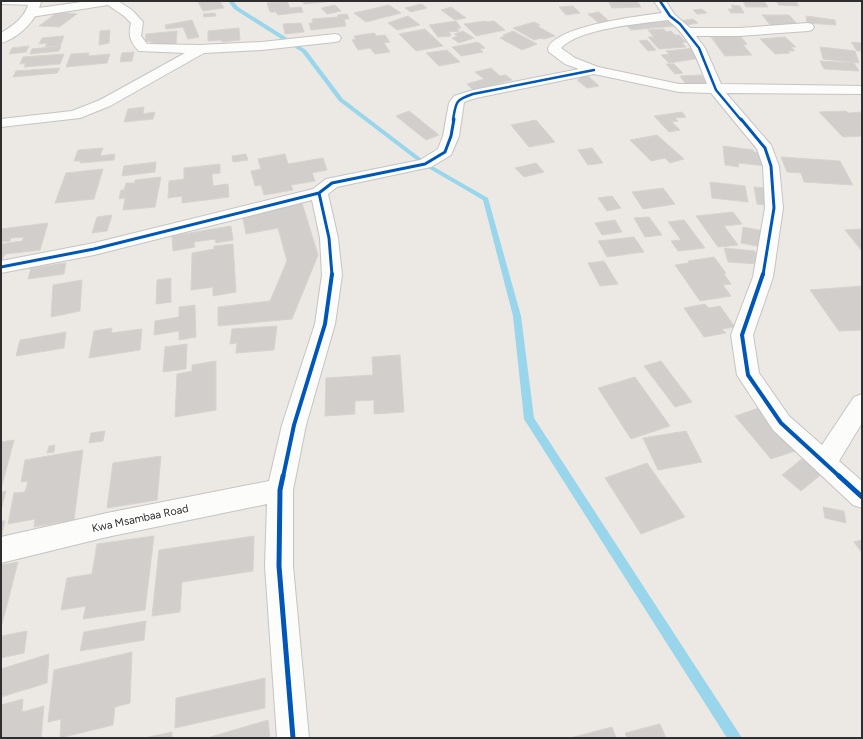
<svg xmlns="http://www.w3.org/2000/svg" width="863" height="739" font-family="Figtree,sans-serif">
	<rect width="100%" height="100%" fill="#ece8e4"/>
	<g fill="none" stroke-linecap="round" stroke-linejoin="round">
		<path fill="#99d6ec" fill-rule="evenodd" d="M228 1H233L238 7 306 50 343 99 427 163 488 198 521 316 534 418 742 738H727L524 419 513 316 483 200 423 165 339 101 302 52 234 9Z"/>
	</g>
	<path fill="#d1cecb" stroke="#d7d4d0" d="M205 1H220L224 8 203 11 198 2Z
		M287 1 290 8 301 7 303 12 278 15 276 12H270L267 3Z
		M303 1H334L304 4Z
		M608 1H637L641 7 612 8Z
		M743 1H764L768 7H746Z
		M776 1H796L799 6 779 5Z
		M421 4 427 8 411 12 405 8Z
		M335 5 341 11 327 14 321 8Z
		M389 5 401 13 366 22 354 13Z
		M731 5 740 6 744 13H731L728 9H733Z
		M573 6 580 13 566 15 559 7Z
		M451 7 466 18 455 20 441 10Z
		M702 9 707 13 697 14 693 10Z
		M58 12 77 14 59 27 39 26Z
		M599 12 611 23 600 24 588 14Z
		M215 13 216 16 204 17 203 14Z
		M347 14 349 19H344L346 26 311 30 309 23H313L312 19 338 17V15Z
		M762 15H789L799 26H771Z
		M408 16 420 25 397 30 388 23Z
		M806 16 835 20 836 25 807 23Z
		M693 19 698 23 686 25 681 21Z
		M192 20 199 37 188 39 183 27 166 29 165 25Z
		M456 21 461 28H457L459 31 449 32 451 36 438 37 429 25Z
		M485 21 487 22 494 21 505 30 476 36 464 24Z
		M670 21 675 26 631 30 626 25Z
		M534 22 540 25 537 26 555 36 544 39 541 38 534 40 513 28Z
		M301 23 304 32 285 34 283 24Z
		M239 28 240 40 222 42V40L208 41V31Z
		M425 29 443 46 416 51 399 34Z
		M664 29 666 32 671 31 675 35H679L686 42 682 43 686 47 659 49 648 37H654L648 30Z
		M110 30 109 43 99 45 100 31Z
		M177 31 176 44 151 46V41L145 42 146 34Z
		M463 31 474 38 459 43 452 38 458 36 454 34Z
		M513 31 537 44 522 50 500 38 505 36 503 35Z
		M374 33 377 36 385 35 390 42 384 43 390 52 375 54 370 48 358 50 352 40 356 39 354 36Z
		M64 36 60 46 45 47 47 43 39 44 42 38Z
		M711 37H741L747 44 743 45 752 55 725 56Z
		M785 37 796 47H791L795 51H788L790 53 775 54 760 39Z
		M647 40 656 50 648 51 639 41Z
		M478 42 485 48 480 49 483 52 461 56 452 47Z
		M851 42 862 43V51H857Z
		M29 46 26 52 9 54 12 48Z
		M61 46 59 51 30 54 32 49Z
		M820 47 855 51 859 63 823 59Z
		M695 48 701 58 669 63 661 55 669 54 666 51Z
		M447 50 460 62 439 66 426 53Z
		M134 52 132 61 120 62 122 53Z
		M89 53 88 56 110 54 107 63 66 67 71 54Z
		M64 54 60 64 24 67 26 63 20 64 23 57Z
		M820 61 854 63 859 71 824 69Z
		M666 64H674L683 73 675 74Z
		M60 68 57 73 13 77 16 71Z
		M491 68 500 76 506 75 512 80 473 90 467 84 484 79 475 72Z
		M587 75 599 86 587 88 577 80 580 79 579 77Z
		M701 75 709 86 688 87 680 76Z
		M144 107 143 114 155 112 153 119 124 122 128 109Z
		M409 111 439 135 426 140 396 116Z
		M846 111 848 113 862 112V136L843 137 819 112Z
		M682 112 686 117 675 118 678 121 672 122 680 130 669 132 654 116Z
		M536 120 555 142 529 147 511 125Z
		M657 135 684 159 670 163 665 158 651 161 630 140Z
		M723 146 753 150 754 152 764 153 766 166 738 163 739 167 725 165Z
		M103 148 100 156 115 154 114 160 80 163 81 161H74L78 150Z
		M592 148 603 163 588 165 578 150Z
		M246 154 248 160 233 162 232 156Z
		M285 154 288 164 323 158 327 170 312 173 315 181 291 185 293 190 264 195 261 185 255 186 251 171 261 169 258 159Z
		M781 157 840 161 853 185 804 182 801 173 787 172Z
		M156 162 155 172 122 176 124 166Z
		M536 163 544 172 524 177 515 168Z
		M220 164V173L212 174 213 186 228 184 229 197 182 203V196L168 198 169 181 184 179V168Z
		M103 169 94 199 55 203 66 173Z
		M161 177 155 207 123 210 125 198 119 199 121 190H124L126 183H135V180Z
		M710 182 745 186 748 202 712 198Z
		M754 187 768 188 771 206 757 204Z
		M663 188 675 204 643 209 632 192Z
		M612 196 621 208 607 211 598 198Z
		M302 203 318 255 292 319 218 326V307L270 301 287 261 278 228 246 234 242 214Z
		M733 212 742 224 724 226 738 245 718 247 696 216Z
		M112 215 107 231 92 233 97 217Z
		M649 217 662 235 645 237 634 218Z
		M615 220 622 232 602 235 595 223Z
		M684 220 705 248 678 251 671 241 681 240 668 222Z
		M48 223 40 250 5 254 1 261V244L22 241 24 237 11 238 10 241 1 242V229Z
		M231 226 233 240 216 243 215 239 194 242 195 247 173 251 172 236Z
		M743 227 764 231 762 247 741 243Z
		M862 229V251L845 230Z
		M634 237 644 252 607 257 598 241Z
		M233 244 236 292 213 296V287L191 290 192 253 214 249V246Z
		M724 248 755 251 758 264 728 262Z
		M714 257 726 273 724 274 731 284 723 285 731 296 700 301 675 265 689 263 688 261Z
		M604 261 618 284 600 286 588 263Z
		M66 263 64 274 28 279 31 268Z
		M171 278V302L156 304 157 280Z
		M82 280 80 311 51 317 53 285Z
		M862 286V330L839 331 810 290Z
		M705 304 709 308 720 306 735 327 722 329 726 333 704 337 684 308Z
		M195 305 196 337 179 340V331L154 335 155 321 179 317V307Z
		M277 326 274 350 236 353 237 343 230 344 232 329Z
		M112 328 111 333 142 329 140 350 89 358 94 331Z
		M66 332 64 348 16 356 20 340Z
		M187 344 186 369 163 372 165 347Z
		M400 355 404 412 374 414V400L355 401V414L325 416 326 378 373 375 372 357Z
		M216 361V410L175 417 177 374 192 371V365Z
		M661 361 692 402 675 407 644 366Z
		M635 377 670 426 631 439 598 388Z
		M759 408 795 451 771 459 735 416Z
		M105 431 103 441 89 443 91 433Z
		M686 431 702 462 658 470 643 438Z
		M14 440 1 489V442Z
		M55 445 54 452 47 453 49 446Z
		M83 450 74 520 34 527 35 519 8 524 14 493 25 492 28 481 21 482 25 460Z
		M161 456 157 500 107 508 113 463Z
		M803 458 823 473 801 491 782 475Z
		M647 463 685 517 641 534 605 478Z
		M6 491 2 507H1V492Z
		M823 507 844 511 846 523 825 518Z
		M1 521H5L1 538Z
		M154 536 145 610 83 619 86 606 61 610 67 578 92 574 97 544Z
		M254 536 253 571 182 582 180 612 152 616 159 550Z
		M862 540V553L854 542Z
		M18 562 1 628V565Z
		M146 621 144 640 80 651 84 632Z
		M27 631 24 653 1 658V636Z
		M132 652 130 703 115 707 113 725 60 738 61 719 48 722 54 670Z
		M49 654 47 683 1 697V669Z
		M265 678V708L175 728 176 698Z
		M23 699 22 712 44 706 41 738H1V705Z
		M268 720 270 738H207Z
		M660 724 666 738H627L625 733Z
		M612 727 616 738H570Z
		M172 732V738H144Z"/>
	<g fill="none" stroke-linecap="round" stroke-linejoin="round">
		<g stroke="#c5c4c5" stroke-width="2">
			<path id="minor" d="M1 1H40L41 2 39 4 35 5 1 4Z
				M89 1H118L132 10 143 22 141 36 147 44 199 45 262 42 335 34 339 35 341 38 339 41 335 42 262 50 204 53 110 106 80 118 1 127V119L72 111 100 100 185 53 139 51C130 42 128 35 131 23L124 16 108 5 31 17 27 16 25 13 27 10 31 9Z
				M654 1H666L674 14 690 28H739L808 23 812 24 814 27 812 30 808 31 739 36H696L705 48 721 84 862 86V94L726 93 771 145 779 166 783 208 773 277 753 335 759 373 789 416 822 445 854 397 862 394V423L839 461 862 481V508L853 505 773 430 737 375 731 335 753 277 765 208 763 166 757 149 711 93 679 92 594 74 476 98 464 102 459 136 451 155 431 167 337 187 328 194 338 238 342 275 335 324 306 425 293 490V566L309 738H277L265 566 267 504 107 537 1 563V537L107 513 269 481 282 425 315 324 322 275 320 238 312 200 94 255 1 273V261L94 243 313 189 326 179 420 160 438 149 443 136 449 103 454 96 473 90 579 69 565 64 549 52 548 49C554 26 640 16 662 13ZM668 20C690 38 697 58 707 84H679L598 67 575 58 561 48C580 28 640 24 668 20Z"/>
		</g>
		<g stroke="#c5c4c5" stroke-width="2">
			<path id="tertiary" d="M29 1H41C38 19 19 38 1 43V33C14 25 26 17 29 1Z"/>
		</g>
		<use href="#minor" fill="#fcfcfb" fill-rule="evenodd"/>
		<use href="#tertiary" fill="#fcfcfb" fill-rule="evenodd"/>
		<g stroke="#fff" stroke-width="4">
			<path id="cycleway-far3" d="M660 1 670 16 680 24 699 48 716 90 741 120
				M453 120C456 102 455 100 473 94L594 70"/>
		</g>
		<g stroke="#fff" stroke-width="5">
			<path id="cycleway-far2" d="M741 119 765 148 771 166 774 208 763 275
				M319 193 329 238 332 275
				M1 267 94 249 319 193 332 183 425 164 445 152 451 136 454 119"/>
		</g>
		<g stroke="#fff" stroke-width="6">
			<path id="cycleway-far1" d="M763 274 742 335 748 375 781 423 840 477
				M283 477 294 425 325 324 332 274"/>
		</g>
		<g stroke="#fff" stroke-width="8">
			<path id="cycleway" d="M283 476 280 490 279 566 293 738
				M839 476 862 497"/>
		</g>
		<use href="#cycleway-far3" stroke="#0057b8" stroke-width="2.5"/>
		<use href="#cycleway-far2" stroke="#0057b8" stroke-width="3"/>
		<use href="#cycleway-far1" stroke="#0057b8" stroke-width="4"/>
		<use href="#cycleway" stroke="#0057b8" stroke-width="5"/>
	</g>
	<g text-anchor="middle" stroke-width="3" stroke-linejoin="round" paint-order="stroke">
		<g font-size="11" fill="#2e2e2e" stroke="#fff">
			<text transform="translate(140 518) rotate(-12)" y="4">Kwa Msambaa Road</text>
		</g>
	</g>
	<rect width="863" height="739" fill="none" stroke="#2e2e2e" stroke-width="4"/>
</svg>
